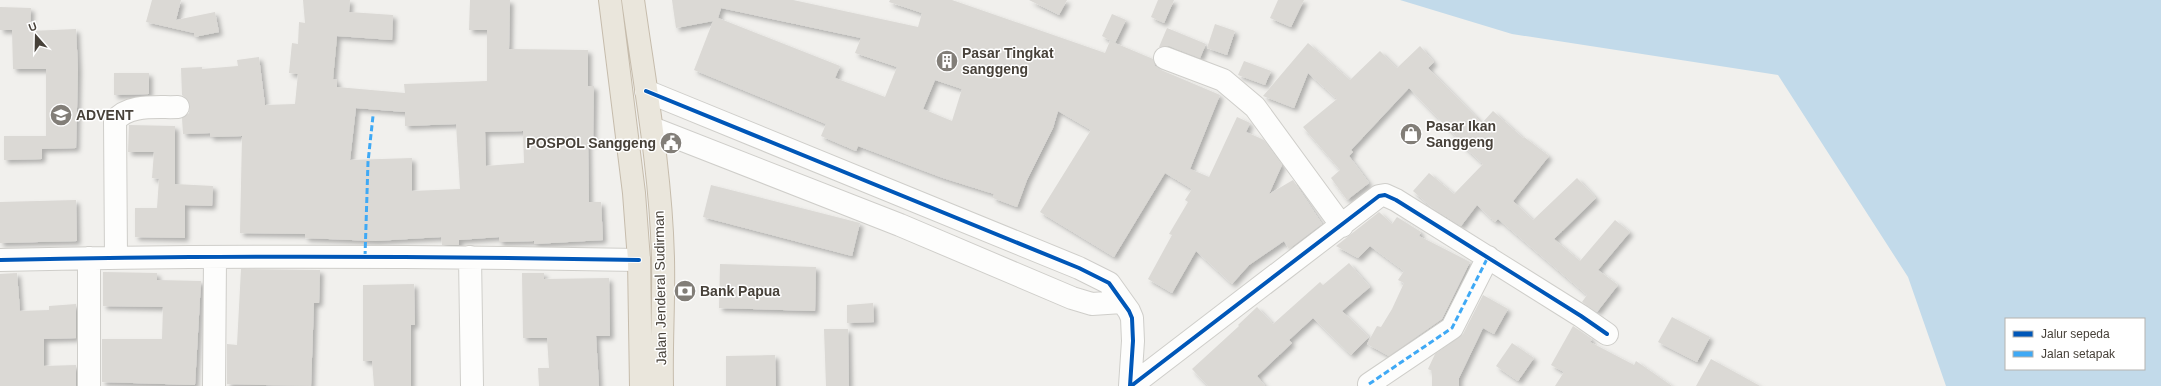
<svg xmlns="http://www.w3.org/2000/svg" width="2161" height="386" font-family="Helvetica,sans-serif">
	<defs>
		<filter id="shadow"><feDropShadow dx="3.5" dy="3.5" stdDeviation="2" flood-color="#0004"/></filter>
	</defs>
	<rect width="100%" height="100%" fill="#f1f0ed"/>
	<path fill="#c2daea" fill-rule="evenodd" d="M1400 0H2161V386H1946L1908 277 1778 75 1512 34ZM2006 319H2144V369H2006Z"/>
	<path fill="#dbd9d5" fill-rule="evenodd" filter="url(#shadow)" d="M152 0H181L176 20 215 12 219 32 194 37V33L146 22Z
		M303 0H350L349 12 393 15 392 40 337 36 333 79 337 80V87L405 93 404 84 487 81V30H469L470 0H510L509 49 588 50V86H594L593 143H588L589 202H601L603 240 534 244V241L499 242V237L459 240V245H442L441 237 375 241 305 238V234L240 233 242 136 210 137V133L183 134 182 118 189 113 190 106 188 100 182 95 181 68 202 67V69L238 66 237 60 259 57 265 105 295 104 298 74 289 73 292 43 298 44 299 22 305 23ZM356 108 405 112V126L456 124 460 189 412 191V158L350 160ZM523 131 524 163 486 166 485 132Z
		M672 0H793L918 27 922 13 889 2 890 0H952L1105 53 1110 41 1153 59 1155 66 1161 70 1220 95 1190 169 1209 177 1237 117 1250 123 1246 132 1264 140 1282 165 1269 194 1293 180 1322 224 1289 249 1284 241 1249 265 1232 284 1196 251 1172 293 1148 279 1172 235 1169 234 1188 202 1185 200 1192 189 1165 173 1114 257 1040 212 1091 130 1058 111 1053 128 1027 180 1017 207 993 198 994 194 943 178 858 146 856 151 821 136 826 124 694 70 713 21 676 28ZM721 8 861 38 855 53 897 67 885 97 835 78 840 66 718 18ZM935 80 962 89 952 121 923 109Z
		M1029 0H1067L1059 15Z
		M1158 0H1174L1164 23 1151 17Z
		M1278 0H1304L1291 27 1270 18Z
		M0 7 31 8 30 31 76 29 78 69 76 148 42 149V159L4 160V136H46V69H13L12 30H0Z
		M1112 14 1126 20 1115 43 1102 36Z
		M1215 24 1235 31 1227 55 1207 48Z
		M1167 28 1206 44 1200 58 1169 46 1159 47Z
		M1308 43 1350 80 1380 51 1397 68 1420 46 1434 62 1428 68 1482 123 1493 111 1523 138 1524 137 1549 156 1513 201 1533 220 1577 178 1596 198 1554 239 1580 261 1615 220 1630 232 1598 270 1618 285 1597 312 1582 302 1587 295 1498 219 1495 222 1477 205 1461 226 1434 209 1413 191 1429 173 1454 194 1483 164 1462 145 1463 144 1409 88 1351 150 1353 152 1349 156 1369 183 1347 200 1331 178 1340 170 1303 127 1337 99 1308 73 1294 108 1263 96Z
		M1244 61 1271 71 1265 85 1238 75Z
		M114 73H149V94L114 95Z
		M129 125 175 126V184L213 186 212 206 185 205V238L135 237V208H157L159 179 152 178 154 152H128Z
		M711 185 860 223 852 256 703 217Z
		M76 200 77 241 0 243V202Z
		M1379 212 1392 224 1397 217 1421 232 1419 236 1470 262 1442 319 1389 356 1367 344 1377 326 1381 327 1392 309 1404 283 1398 280 1404 271 1370 246 1358 258 1336 246Z
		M1349 263 1370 287 1342 311 1369 337 1351 355 1313 318 1289 340 1292 343 1257 376 1265 386H1208L1192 369 1239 326 1238 325 1257 307 1273 324 1320 282 1323 285Z
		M720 264 816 267 815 311 719 308Z
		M241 269 320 270 319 303H314L311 386 227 384V344L237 345Z
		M103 272 157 273V280L201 281 195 385 102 382V339H162L163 307 103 306Z
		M17 273 20 311 49 310V306L76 304V338L44 339V366L76 365V386H0V274Z
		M522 273H544V279L609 278 610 336H596L599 386H539L538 368H549L547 338H523Z
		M414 284 415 325H411V386H374L372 361H363V285Z
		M1483 295 1508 309 1494 334 1483 328 1459 378V386H1432V371L1428 369 1435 354 1463 334Z
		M873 303 874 322 847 323V305Z
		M1672 317 1710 337 1697 362 1658 342Z
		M1573 326 1592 339 1590 342 1634 365 1636 361 1672 386H1555L1564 372 1551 365Z
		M824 329H848L849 386H826Z
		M1512 343 1534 358 1518 381 1496 366Z
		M775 355 776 386H726V356Z
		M1711 359 1760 386H1696Z"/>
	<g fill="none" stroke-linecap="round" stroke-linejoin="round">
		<g stroke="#cfceca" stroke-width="24">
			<path id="minor" d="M1165 58 1223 80 1255 107 1342 226
				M646 91 1079 268 1109 283 1129 311 1132 318 1133 341 1130 386
				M652 128 900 225 1072 298 1092 304 1122 302
				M470 257 472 386
				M89 258V386
				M116 258 115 121C128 103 159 108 178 107
				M0 260C213 255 426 256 639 260
				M1369 384 1452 328 1488 257
				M214 386 215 258
				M1131 386 1379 196 1385 195 1396 200 1581 316 1607 334"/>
		</g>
		<g stroke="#c6bcac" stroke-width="24">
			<path id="highway" d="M610 0 634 193 639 260 641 386
				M633 0C645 86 661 172 663 259 664 301 661 344 662 386"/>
		</g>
		<use href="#minor" stroke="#fdfdfc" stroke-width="22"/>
		<use href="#highway" stroke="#eae6dc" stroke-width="22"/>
		<path stroke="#3fa9f5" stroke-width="3" stroke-dasharray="6 3" stroke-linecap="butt" d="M365 257 368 162 373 116
			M1369 384 1452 328 1488 257"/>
		<g stroke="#fff" stroke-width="6">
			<path id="cycleway" d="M646 91 1079 268 1109 283 1129 311 1132 318 1133 341 1130 386
				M0 260C213 255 426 256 639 260
				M1131 386 1379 196 1385 195 1396 200 1581 316 1607 334"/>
		</g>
		<use href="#cycleway" stroke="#0057b8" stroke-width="4"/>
	</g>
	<defs>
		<g id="building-disc" transform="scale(1.15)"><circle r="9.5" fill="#827e78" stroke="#fff"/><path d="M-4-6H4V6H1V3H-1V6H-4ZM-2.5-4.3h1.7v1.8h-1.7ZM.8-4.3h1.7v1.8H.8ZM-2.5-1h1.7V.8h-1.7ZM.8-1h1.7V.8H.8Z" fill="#fff"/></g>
		<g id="school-disc" transform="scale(1.15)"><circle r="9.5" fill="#827e78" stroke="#fff"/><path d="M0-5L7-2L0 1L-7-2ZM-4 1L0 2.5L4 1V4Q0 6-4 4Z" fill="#fff"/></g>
		<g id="shop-disc" transform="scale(1.15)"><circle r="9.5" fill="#827e78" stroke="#fff"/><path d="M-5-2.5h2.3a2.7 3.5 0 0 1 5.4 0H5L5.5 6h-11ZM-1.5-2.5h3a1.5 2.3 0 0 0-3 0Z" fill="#fff"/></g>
		<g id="civic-disc" transform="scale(1.15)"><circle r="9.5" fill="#827e78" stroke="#fff"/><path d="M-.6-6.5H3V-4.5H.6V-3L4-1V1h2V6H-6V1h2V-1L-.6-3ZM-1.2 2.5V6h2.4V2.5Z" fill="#fff"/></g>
		<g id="bank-disc" transform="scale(1.15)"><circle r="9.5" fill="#827e78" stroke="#fff"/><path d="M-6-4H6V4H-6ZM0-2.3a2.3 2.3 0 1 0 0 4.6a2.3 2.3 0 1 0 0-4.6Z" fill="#fff"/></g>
	</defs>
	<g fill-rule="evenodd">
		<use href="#building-disc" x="947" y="61"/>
		<use href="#school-disc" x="61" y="115"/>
		<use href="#shop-disc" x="1411" y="134"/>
		<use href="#civic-disc" x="671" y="143"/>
		<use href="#bank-disc" x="685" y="291"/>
	</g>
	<g text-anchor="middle" stroke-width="3" stroke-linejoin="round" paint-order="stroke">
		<g font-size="14" font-weight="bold" fill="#474139" stroke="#fff" text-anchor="start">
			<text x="962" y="58">Pasar Tingkat<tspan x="962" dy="16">sanggeng</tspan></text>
			<text x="76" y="120">ADVENT</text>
			<text x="1426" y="131">Pasar Ikan<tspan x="1426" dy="16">Sanggeng</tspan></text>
			<text x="656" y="148" text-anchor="end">POSPOL Sanggeng</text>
			<text x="700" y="296">Bank Papua</text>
		</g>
		<g font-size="14" fill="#474139" stroke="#fff">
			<text transform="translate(660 288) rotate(-91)" y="5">Jalan Jenderal Sudirman</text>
		</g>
	</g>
	<rect x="2005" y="318" width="140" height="52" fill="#ffffff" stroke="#b5b3b0"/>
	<rect x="2013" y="331" width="20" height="6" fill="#0057b8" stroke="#b5b3b0"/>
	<text x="2041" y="338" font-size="12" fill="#474139">Jalur sepeda</text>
	<rect x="2013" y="351" width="20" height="6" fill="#3fa9f5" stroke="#b5b3b0"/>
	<text x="2041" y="358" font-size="12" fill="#474139">Jalan setapak</text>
	<g transform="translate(36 36) rotate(340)" stroke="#ffffff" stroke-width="3" paint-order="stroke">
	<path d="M0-3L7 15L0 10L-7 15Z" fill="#474139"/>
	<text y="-6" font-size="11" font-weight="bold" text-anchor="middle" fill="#474139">U</text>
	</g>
</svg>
